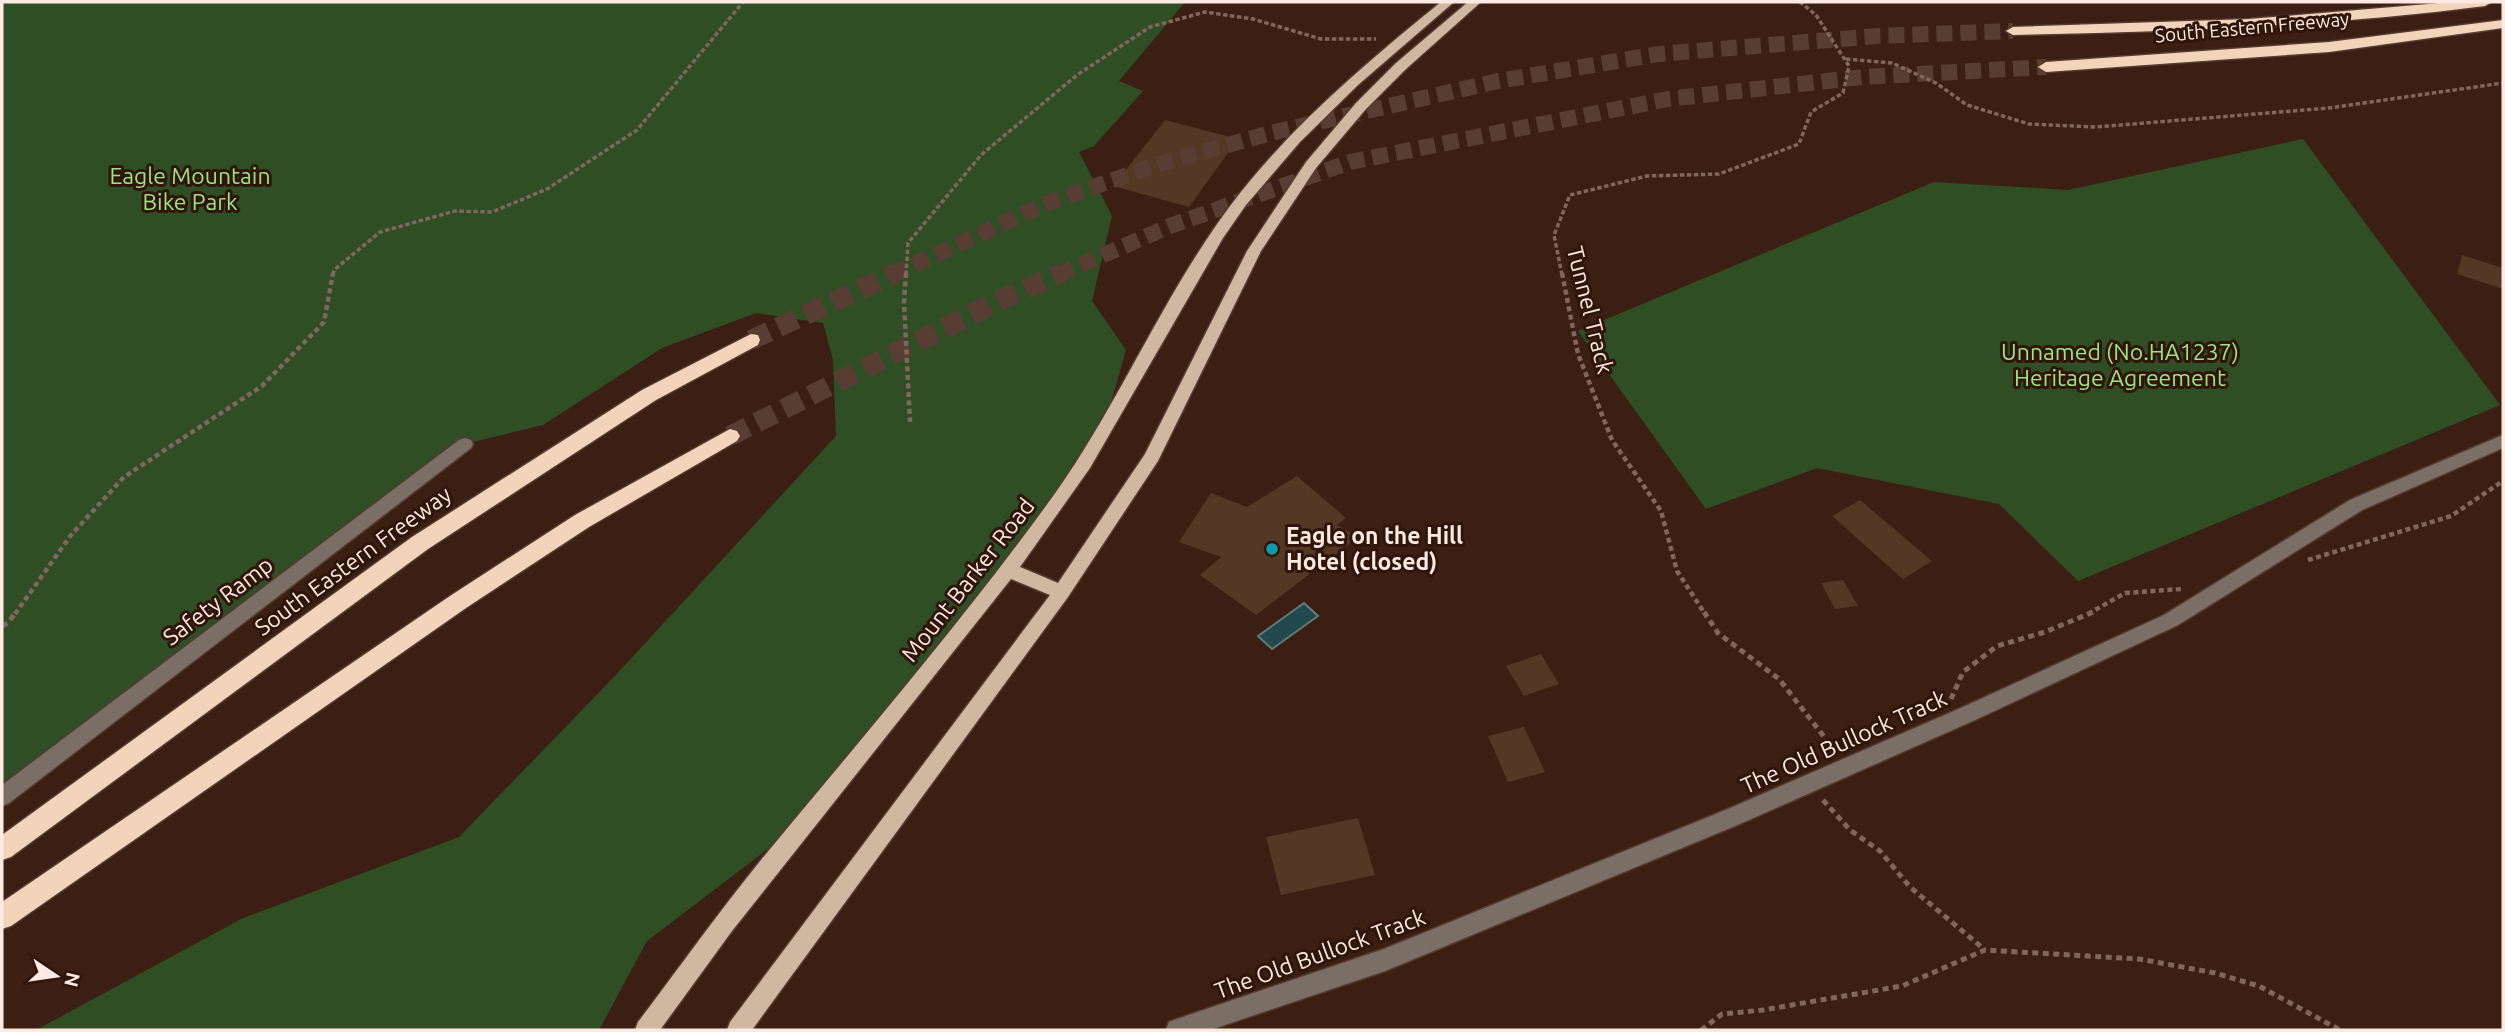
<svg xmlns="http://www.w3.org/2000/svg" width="2505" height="1032" font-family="Ubuntu,sans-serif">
	<rect width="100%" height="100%" fill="#3b1f13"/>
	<path fill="#2f4e26" d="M2 2H1185L1119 81 1143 91 1094 146 1079 152 1112 216 1092 301 1126 350 1102 434 814 814 647 941 599 1030H36L243 918 459 837 613 678 836 436 833 360 823 323 756 313 662 348 543 425 465 444 2 797Z
		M2303 139 2500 405 2078 581 1999 504 1817 468 1706 509 1578 331 1934 182 2068 190Z"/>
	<path fill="#224a4d" stroke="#647a7a" stroke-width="2" d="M1304 603 1318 616 1272 649 1258 636Z"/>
	<path fill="#523825" d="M1165 120 1238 139 1189 207 1113 186Z
		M2462 255 2503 268V289L2457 274Z
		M1297 476 1346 518 1337 525 1358 537 1256 615 1200 575 1221 557 1179 542 1211 493 1247 507Z
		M1860 500 1932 561 1903 579 1832 516Z
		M1843 580 1858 606 1835 609 1821 583Z
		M1541 654 1559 684 1524 696 1506 666Z
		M1524 727 1545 772 1508 782 1488 736Z
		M1358 818 1375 875 1281 895 1266 837Z"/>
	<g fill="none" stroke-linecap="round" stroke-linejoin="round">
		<path stroke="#583d32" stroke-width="16" stroke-dasharray="16 8" stroke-linecap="butt" d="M892 275 1045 204 1159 164 1271 133 1498 81 1659 54 1877 36 2013 31
			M1058 275 1170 226 1350 162 1668 99 1862 77 2046 67"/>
		<path stroke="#583d32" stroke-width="20" stroke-dasharray="20 10" stroke-linecap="butt" d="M751 340 896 273
			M730 436 1000 300 1062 273"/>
		<g stroke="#563b30" stroke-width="3">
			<path id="minor" d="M2503 435V448L2362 510 2178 625 1975 720 1742 823 1385 971 1210 1030H1166L1169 1022 1177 1019 1384 949 1728 809 1961 708 2164 615 2350 500Z
				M465 438 471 440 473 444 471 448 9 803 2 806V785L459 440Z"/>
		</g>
		<g stroke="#563b30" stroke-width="3">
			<path id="major" d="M1441 2H1454L1358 85 1300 142 1246 205 1223 238 1090 468 1020 567 1058 583 1145 454 1247 251 1306 162 1356 103 1396 63 1468 2H1481L1406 69 1366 109 1316 168 1261 251 1158 461 1068 597 752 1030H727L730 1022 1050 595 1011 579 732 931 660 1030H635L638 1022C679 968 718 913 761 860 861 739 964 620 1056 492 1114 410 1154 317 1211 233 1272 142 1356 71 1441 2Z"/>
		</g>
		<g stroke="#563b30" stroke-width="3">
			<path id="highway" d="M2452 2H2492L2485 6C2328 26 2171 32 2013 35L2006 31 2013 27 2249 19Z
				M2503 20V28L2329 52 2046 72 2038 67 2046 62 2329 42Z
				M751 334 758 335 760 340 758 345 656 400 428 549 11 857 2 860V835L412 537 642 390Z
				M730 429 737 431 740 436 737 441 589 527 466 608 11 926 2 929V902L450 596 575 515Z"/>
		</g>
		<path stroke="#80675c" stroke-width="3.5" stroke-dasharray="4.5 2.5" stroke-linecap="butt" d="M1846 59 1892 63 1936 83 1967 105 2029 124 2096 127 2329 108 2503 83
			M333 275 334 270 380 232 455 211 492 212 547 189 637 130 743 2
			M906 275 908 243 981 155 1077 75 1150 27 1205 12 1253 19 1321 39H1376
			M1562 275 1554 235 1570 195 1647 176 1719 174 1799 144 1811 112 1843 93 1849 66 1816 15 1800 2"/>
		<path stroke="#80675c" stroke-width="4.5" stroke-dasharray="5 3.5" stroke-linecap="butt" d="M906 273 904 302 910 422
			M1562 273 1578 354 1612 440 1661 511 1677 571 1705 614
			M2308 560 2451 516 2503 481
			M15 614 71 535 124 477 262 386 324 322 333 273
			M2088 614 2125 593 2181 589"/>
		<path stroke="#80675c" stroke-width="5" stroke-dasharray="6 4.5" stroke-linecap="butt" d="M1704 612 1718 633 1779 679 1836 752
			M2 626 8 623 16 612
			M1951 699 1963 672 1997 646 2045 632 2093 612
			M1823 800 1850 830 1880 851 1910 887 1985 950
			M1701 1030 1722 1014 1763 1010 1902 986 1985 950 2139 959 2215 973 2259 986 2340 1030"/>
		<use href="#minor" fill="#7b6f65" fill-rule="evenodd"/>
		<use href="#major" fill="#cfb7a2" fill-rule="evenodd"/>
		<use href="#highway" fill="#f1d4ba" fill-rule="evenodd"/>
	</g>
	<circle fill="#0f9aa8" stroke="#30150a" stroke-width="2.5" cx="1272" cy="549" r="7"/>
	<g text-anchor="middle" stroke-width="6" stroke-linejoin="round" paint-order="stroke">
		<g font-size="19" fill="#feeae2" stroke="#30150a">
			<text transform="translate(2252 27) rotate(-5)" y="7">South Eastern Freeway</text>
		</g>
		<g font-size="23" fill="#9ce386" stroke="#30150a">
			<text x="190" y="184">Eagle Mountain<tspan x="190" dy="26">Bike Park</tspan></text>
			<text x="2120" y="360">Unnamed (No.HA1237)<tspan x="2120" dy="26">Heritage Agreement</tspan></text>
		</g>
		<g font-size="23" fill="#feeae2" stroke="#30150a">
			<text transform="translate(1590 310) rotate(76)" y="8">Tunnel Track</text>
			<text transform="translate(353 561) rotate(-36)" y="8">South Eastern Freeway</text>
			<text transform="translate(968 580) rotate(-52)" y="8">Mount Barker Road</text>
			<text transform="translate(218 601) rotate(-37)" y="8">Safety Ramp</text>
			<text transform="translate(1844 742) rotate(-24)" y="8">The Old Bullock Track</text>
			<text transform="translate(1320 954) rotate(-20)" y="8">The Old Bullock Track</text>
		</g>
		<g font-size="23" font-weight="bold" fill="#feeae2" stroke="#30150a" text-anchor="start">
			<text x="1286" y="544">Eagle on the Hill<tspan x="1286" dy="26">Hotel (closed)</tspan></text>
		</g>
	</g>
	<rect width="2505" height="1032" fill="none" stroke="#feeae2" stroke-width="7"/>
	<g transform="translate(56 976) rotate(103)" stroke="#30150a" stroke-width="5" paint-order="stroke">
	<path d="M0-5L12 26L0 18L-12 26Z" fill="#feeae2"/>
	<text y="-10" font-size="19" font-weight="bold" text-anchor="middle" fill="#feeae2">N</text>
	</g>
</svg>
